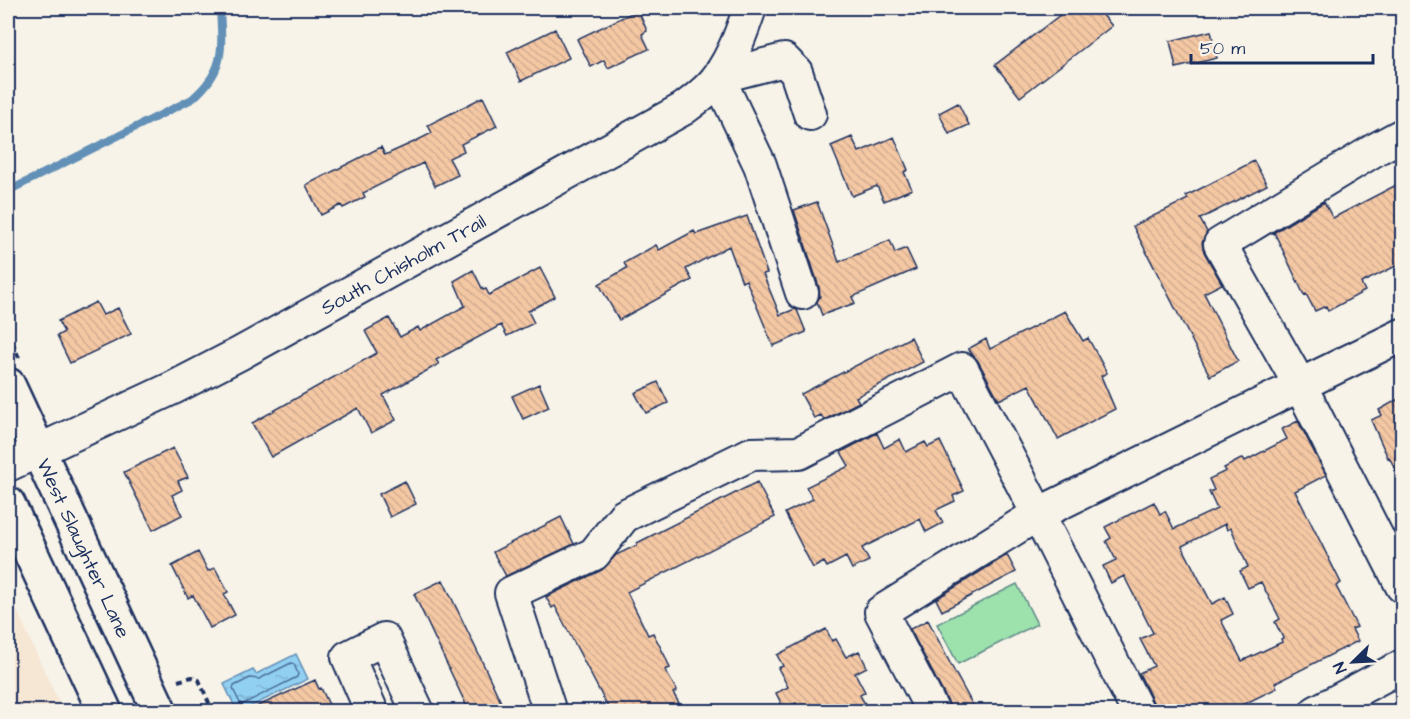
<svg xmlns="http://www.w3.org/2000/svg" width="1410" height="719" font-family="'Architects Daughter',sans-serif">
	<defs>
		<pattern id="water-ripples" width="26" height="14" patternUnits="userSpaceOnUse" patternTransform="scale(1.5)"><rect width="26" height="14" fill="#92d0f2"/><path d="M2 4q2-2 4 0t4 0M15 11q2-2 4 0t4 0" fill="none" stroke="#7db3d2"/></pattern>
		<pattern id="building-back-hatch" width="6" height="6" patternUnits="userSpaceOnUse" patternTransform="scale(1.5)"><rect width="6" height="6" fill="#f5c8a4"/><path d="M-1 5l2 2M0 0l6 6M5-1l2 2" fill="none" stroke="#d1ac90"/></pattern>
	</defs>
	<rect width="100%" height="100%" fill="#f7f3e8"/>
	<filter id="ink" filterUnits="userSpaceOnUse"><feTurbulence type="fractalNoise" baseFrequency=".0167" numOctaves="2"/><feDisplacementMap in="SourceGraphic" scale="12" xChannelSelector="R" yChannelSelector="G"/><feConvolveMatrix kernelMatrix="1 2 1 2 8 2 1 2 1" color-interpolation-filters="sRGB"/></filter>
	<g filter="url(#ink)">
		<path fill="#f6e6d4" d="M8 590 36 653 63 711H8Z"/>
		<path fill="#9de1ad" stroke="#5c8886" stroke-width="1.5" d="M1017 584 1037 624 958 664 937 624Z"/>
		<path fill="url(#water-ripples)" stroke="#6290b7" stroke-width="1.5" d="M296 654 308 679 241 711H237L224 684 253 670 256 674Z"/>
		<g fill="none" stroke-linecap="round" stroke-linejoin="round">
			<path stroke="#4b6f99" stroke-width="1.5" d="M291 663 294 664 298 674 297 677 243 704 240 703 233 689 234 686 250 678 259 679Z"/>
			<path stroke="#6290b7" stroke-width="8" d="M8 191 192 99C226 70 222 49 220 8"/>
		</g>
		<path fill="url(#building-back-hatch)" stroke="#1b2f5e" stroke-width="1.5" fill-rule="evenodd" d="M1069 8H1097L1112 26 1020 97 995 65Z
			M638 10 647 31 642 34 649 49 608 68 604 60 591 67 577 39Z
			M555 29 569 58 521 81 507 52Z
			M1211 31 1217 58 1176 68 1170 41Z
			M483 97 497 126 461 144 464 151 449 158 458 175 435 186 423 163 363 193 365 197 343 208 341 205 321 215 306 185 381 147 385 155 414 142 432 133 428 125Z
			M958 103 969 125 949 134 939 113Z
			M852 137 859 152 894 137 908 170 904 172 912 189 884 201 877 186 852 196 831 146Z
			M1254 161 1267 185 1200 219 1207 232 1202 243 1204 252 1222 284 1204 293 1238 361 1210 376 1133 226 1188 199 1186 196Z
			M1402 182V263L1361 283 1365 291 1328 311 1326 306 1315 311 1306 294 1304 295 1275 234 1273 233 1324 202 1333 218Z
			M817 202 839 262 890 240 895 253 906 248 916 269 852 297 855 303 822 315 817 302 820 296 819 287 794 210Z
			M747 216 767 273 763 274 780 315 795 309 797 310 806 332 773 346 746 280 742 282 729 246 686 269 692 280 619 320 599 284 627 268 624 263 656 245 659 250 694 231 696 234Z
			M540 268 555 297 528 311 534 323 507 336 501 325 436 360 439 364 383 395 396 420 371 433 358 408 271 457 252 423 377 353 365 331 389 318 400 337 418 327 420 331 465 306 454 281 473 270 483 290 486 289 489 295Z
			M96 302 103 315 118 308 131 334 70 363 57 336 64 332 58 321Z
			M1065 311 1083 341 1088 338 1107 373 1101 376 1115 409 1058 439 1029 385 999 400 978 361 968 349 986 339 990 349Z
			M911 337 923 362 856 397 859 402 824 420 821 415 814 418 801 394Z
			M658 382 668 403 646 413 635 393Z
			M539 384 549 407 523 419 512 396Z
			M1402 397V482L1389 457 1388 458 1371 420 1382 415 1379 410Z
			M1298 421 1326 475 1295 491 1341 583 1336 586 1357 627 1352 629 1358 641 1275 683 1277 688 1240 706 1243 711H1156L1154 704 1139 673 1154 666 1140 639 1153 633 1124 576 1111 583 1103 566 1116 560 1106 541 1111 538 1105 527 1154 502 1160 514 1165 511 1174 529 1217 509 1209 492 1214 490 1209 479 1226 471 1224 468 1243 458 1245 461 1287 439 1282 429ZM1225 524 1227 530 1231 528 1248 567 1240 571 1248 588 1261 582 1280 619 1275 622 1283 638 1281 639 1282 642 1242 661 1221 620 1233 614 1225 597 1212 604 1182 546Z
			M877 433 884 448 900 439 906 452 925 442 928 447 940 441 964 491 953 496 955 501 936 510 943 523 926 532 920 519 862 548 869 561 852 569 846 557 827 567 824 562 813 568 785 513 813 499 806 487 849 466 841 452Z
			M173 448 188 477 178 481 182 490 172 495 182 515 153 530 124 472Z
			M405 481 416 504 390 517 379 494Z
			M757 482 775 517 627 592 648 635 653 633 665 656 670 668 665 670 677 691 673 693 679 703 663 711H610L555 606 552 608 546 597 602 570 616 555 637 545V543Z
			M561 517 574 544 506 576 493 552Z
			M198 552 208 571 215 568 228 592 224 594 235 615 210 628 193 595 188 598 172 566Z
			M1007 555 1016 572 942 611 936 599Z
			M443 580 480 657 505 711H469L414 594Z
			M928 620 952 667 976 711H951L949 704 910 629Z
			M826 629 832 641 836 639 846 657 859 651 867 667 855 673 865 692 860 695 869 711H800L796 703 784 709 776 693 788 687 778 668 783 666 777 655Z
			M315 680 319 689 321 688 332 711H247Z"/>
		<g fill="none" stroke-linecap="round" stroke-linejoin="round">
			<g stroke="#1b2f5e" stroke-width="36">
				<path id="minor" d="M802 293 760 165 718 77 784 60 796 72 810 114
					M1402 335 1300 385 1402 586
					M8 465 173 388 239 354 683 109C695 100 709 90 718 77 733 57 742 31 750 8
					M372 712 348 657 384 639 418 712
					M550 712 511 593 594 554 624 516 751 454 799 453 962 369 1038 514 881 612 933 712
					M1138 712 1038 514 1300 385 1220 244 1376 149 1402 135
					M1316 712 1402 666"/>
			</g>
			<g stroke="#1b2f5e" stroke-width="38">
				<path id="major" d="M8 385 160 712
					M8 504 105 712"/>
			</g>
			<path stroke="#1b2f5e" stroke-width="4" stroke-dasharray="6 4.5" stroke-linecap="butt" d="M8 333 20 360
				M178 681 192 677 199 680 213 712"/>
			<use href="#minor" stroke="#f7f3e8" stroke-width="32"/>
			<use href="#major" stroke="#f7f3e8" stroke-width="33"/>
		</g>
	</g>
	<g text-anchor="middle" stroke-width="4.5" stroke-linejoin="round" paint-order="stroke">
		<g font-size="20" fill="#1b2f5e" stroke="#f7f3e8">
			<text transform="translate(403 264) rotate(-29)" y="7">South Chisholm Trail</text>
			<text transform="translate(84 548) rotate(65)" y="7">West Slaughter Lane</text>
		</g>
	</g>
	<rect width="1410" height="719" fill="none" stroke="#f7f3e8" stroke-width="30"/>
	<rect x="15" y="15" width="1380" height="689" fill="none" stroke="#1b2f5e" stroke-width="2" filter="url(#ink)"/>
	<g transform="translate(1353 662) rotate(246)" stroke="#f7f3e8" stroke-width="4.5" paint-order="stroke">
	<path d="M0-4.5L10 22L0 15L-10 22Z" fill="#1b2f5e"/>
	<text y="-9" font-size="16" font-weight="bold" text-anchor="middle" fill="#1b2f5e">N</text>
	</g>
	<path d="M1191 54v9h182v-9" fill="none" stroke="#1b2f5e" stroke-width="3"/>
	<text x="1200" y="54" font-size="18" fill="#1b2f5e" stroke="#f7f3e8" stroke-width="4.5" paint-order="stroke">50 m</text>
</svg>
